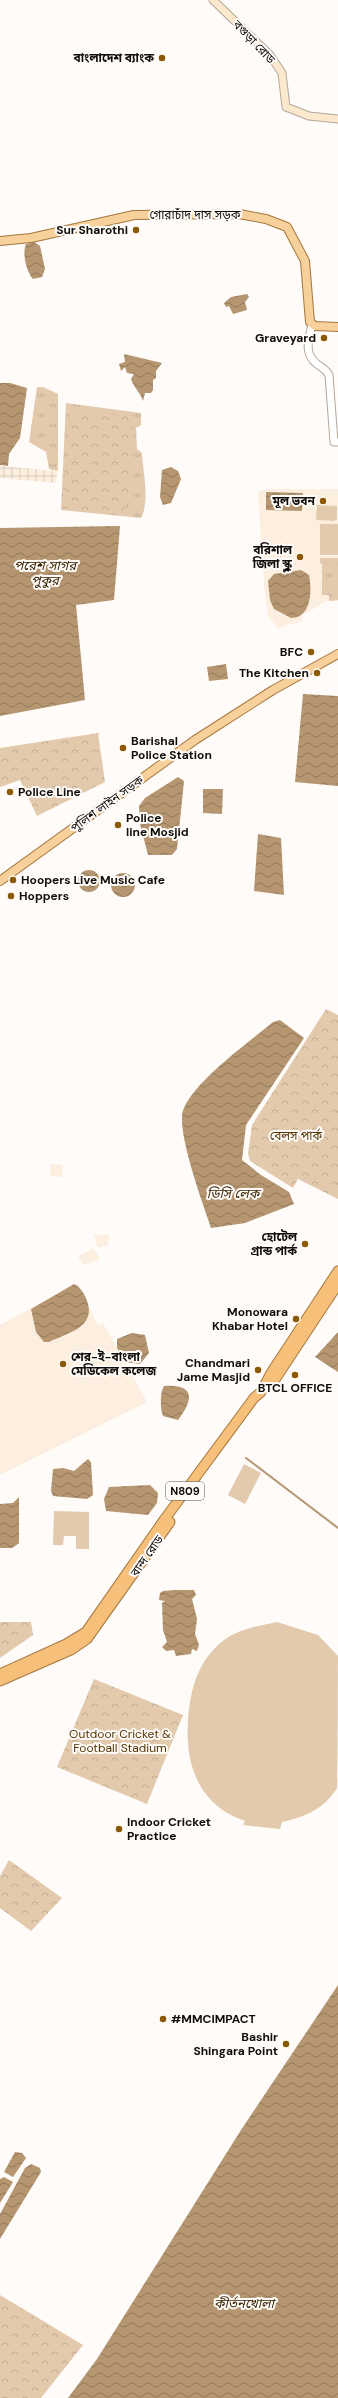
<svg xmlns="http://www.w3.org/2000/svg" width="338" height="2398" font-family="'DM Sans','Noto Sans Bengali',sans-serif">
	<defs>
		<pattern id="industrial-grid" width="8" height="8" patternUnits="userSpaceOnUse"><rect width="8" height="8" fill="#fdefdf"/><path d="M0 4h8M4 0v8" fill="none" stroke="#d8ccbe"/></pattern>
		<pattern id="grass-tufts" width="24" height="20" patternUnits="userSpaceOnUse"><rect width="24" height="20" fill="#e3caad"/><path d="M3 7l-1-3M5 7V3M7 7l1-3M15 17l-1-3M17 17v-4M19 17l1-3" fill="none" stroke="#c2ac93"/></pattern>
		<pattern id="park-crowns" width="20" height="18" patternUnits="userSpaceOnUse"><rect width="20" height="18" fill="#e3caad"/><path d="M2 6a3 3 0 1 1 6 0M12 15a3 3 0 1 1 6 0" fill="none" stroke="#c2ac93"/></pattern>
		<pattern id="water-waves" width="16" height="10" patternUnits="userSpaceOnUse"><rect width="16" height="10" fill="#b59670"/><path d="M0 5q4-4 8 0t8 0" fill="none" stroke="#92795a"/></pattern>
	</defs>
	<rect width="100%" height="100%" fill="#fefbf8"/>
	<path fill="#fdefdf" d="M267 489H338V601H325L319 606 302 615V621L278 628 268 616 264 585 258 492Z
		M51 1164 63 1165 62 1177 50 1176Z
		M97 1234 98 1236 108 1234 110 1240 107 1241 108 1245 98 1248 94 1235Z
		M94 1248 100 1259 83 1265 78 1256Z
		M78 1283 98 1326 103 1323 147 1402 0 1475V1325Z"/>
	<path fill="url(#industrial-grid)" d="M0 466 57 471 56 483 0 478Z"/>
	<path fill="url(#grass-tufts)" d="M37 387H43L58 394V471L49 469 46 452 29 442Z
		M66 403 141 413V425L136 428 137 449 142 453C143 472 150 501 141 518L61 510Z
		M320 558H338V566H334V592H338V600L329 601V595H322V564L320 563Z"/>
	<path fill="url(#park-crowns)" d="M70 411 134 416 126 514 62 508Z
		M98 733 105 782 37 816 20 780 0 787V748Z
		M326 1009 338 1015V1199L298 1179 293 1188 250 1161 248 1153 252 1125Z
		M0 1622H31L33 1635 0 1658Z
		M94 1679 183 1715 147 1804 57 1767Z
		M9 1860 62 1898 31 1931 0 1908V1876Z
		M0 2295 83 2345 41 2398H0Z"/>
	<path fill="#e3caad" d="M317 505 337 506V519L334 521 316 520Z
		M320 524H338V555H320Z
		M333 566H338V592H334Z
		M244 1464 261 1473 245 1504 228 1495Z
		M54 1511 89 1512V1549H76V1536H64L63 1545H53Z
		M277 1622 318 1635 338 1656C338 1673 338 1780 337 1788 324 1809 305 1817 282 1822L280 1829 243 1825 245 1821C194 1804 183 1756 189 1709 192 1686 198 1666 214 1649 231 1630 253 1627 277 1622Z"/>
	<path fill="url(#water-waves)" d="M34 242 40 246 45 269 42 277 33 279C26 271 22 253 26 244Z
		M247 294 249 297 245 302 247 310 233 314 229 306 226 307 224 303 231 297Z
		M124 354 162 363 156 371V378L153 380V390L151 393H145L143 401C140 392 134 388 131 379L134 374 127 373 125 367 121 371 119 364 125 362Z
		M0 383H10L27 388 20 438 9 454 8 466 0 465Z
		M171 467 178 471 181 479 171 503 163 505 160 497 162 470Z
		M266 492 303 493 302 511 266 510Z
		M120 526 114 600 76 605 85 700 0 716V528Z
		M301 570 309 575C312 589 312 618 291 618L274 609 270 600 268 581 274 574Z
		M226 664 228 679 209 681 207 667Z
		M303 694 338 696V786L295 782Z
		M178 777 184 781 177 849 172 855H148L140 824 139 806 145 798Z
		M203 789H223L222 814 203 813Z
		M258 834 281 838 284 895 254 891Z
		M78 881a11 11 0 1 1 22 0a11 11 0 1 1-22 0Z
		M111 885a12 12 0 1 1 24 0a12 12 0 1 1-24 0Z
		M280 1020 304 1038 246 1125 242 1160 261 1175 289 1192 294 1204 245 1223 211 1228C204 1206 174 1127 184 1108 197 1079 248 1043 273 1022Z
		M74 1284C80 1287 83 1292 86 1298 98 1327 70 1332 49 1342H44L36 1332 31 1309Z
		M338 1332V1372L315 1357Z
		M132 1333 145 1335 149 1353 140 1364 125 1362 117 1348V1339Z
		M164 1386C195 1384 194 1399 178 1420L163 1416C160 1409 160 1392 164 1386Z
		M88 1459 91 1462 93 1495 87 1499 53 1496 51 1491 53 1469 63 1468 74 1471Z
		M150 1485 158 1493 157 1503 148 1515 106 1511 104 1499 109 1487Z
		M19 1497V1543L12 1548H0V1504L13 1503Z
		M174 1590H194L196 1595 192 1599 197 1619 195 1634 199 1645 197 1651 192 1649 191 1654 176 1656 174 1650 166 1651 162 1647 167 1642 163 1630 162 1603 165 1601 159 1600 160 1593 163 1591Z
		M338 1985V2398H68L97 2359 241 2130Z
		M15 2152 22 2153 26 2158 13 2177 4 2172Z
		M31 2164 40 2168 41 2172 0 2239V2214L25 2168Z
		M4 2177 13 2182 0 2203V2179Z"/>
	<g fill="none" stroke-linecap="round" stroke-linejoin="round">
		<path stroke="#b59670" stroke-width="2" d="M246 1458 338 1528"/>
		<g stroke="#b3a79a" stroke-width="9">
			<path id="tertiary" d="M312 324C309 339 303 353 317 364 322 368 325 368 329 375L334 442H338"/>
		</g>
		<g stroke="#b3a79a" stroke-width="9">
			<path id="secondary" d="M213 0 270 55 282 73 286 107 309 116 338 119"/>
		</g>
		<g stroke="#a4773d" stroke-width="10">
			<path id="primary" d="M0 241 31 238 134 215 239 214 266 219 287 227 305 261 310 322 315 326 338 327
				M0 881 195 740 273 690 338 654"/>
		</g>
		<g stroke="#a4773d" stroke-width="11">
			<path id="trunk" d="M267 1387 276 1378 338 1284
				M0 1674 66 1644 86 1632 164 1520 254 1398 261 1392 271 1373 338 1271
				M0 1681 71 1650 87 1639 170 1522"/>
		</g>
		<use href="#tertiary" stroke="#fff" stroke-width="7"/>
		<use href="#secondary" stroke="#fce8cd" stroke-width="7"/>
		<use href="#primary" stroke="#f8d09b" stroke-width="8"/>
		<use href="#trunk" stroke="#f6c07a" stroke-width="9"/>
	</g>
	<g fill="#8b5903" stroke="#fefbf8" stroke-width="1.5">
		<circle cx="162" cy="58" r="4"/>
		<circle cx="136" cy="230" r="4"/>
		<circle cx="324" cy="338" r="4"/>
		<circle cx="323" cy="501" r="4"/>
		<circle cx="300" cy="557" r="4"/>
		<circle cx="311" cy="652" r="4"/>
		<circle cx="317" cy="673" r="4"/>
		<circle cx="123" cy="748" r="4"/>
		<circle cx="10" cy="792" r="4"/>
		<circle cx="118" cy="825" r="4"/>
		<circle cx="13" cy="880" r="4"/>
		<circle cx="11" cy="896" r="4"/>
		<circle cx="305" cy="1244" r="4"/>
		<circle cx="296" cy="1319" r="4"/>
		<circle cx="63" cy="1364" r="4"/>
		<circle cx="258" cy="1370" r="4"/>
		<circle cx="295" cy="1375" r="4"/>
		<circle cx="119" cy="1829" r="4"/>
		<circle cx="163" cy="2019" r="4"/>
		<circle cx="286" cy="2044" r="4"/>
	</g>
	<g text-anchor="middle" stroke-width="4" stroke-linejoin="round" paint-order="stroke">
		<rect fill="#fefbf8" stroke="#575450" stroke-width="1" x="166" y="1482" width="38" height="18" rx="3"/>
		<g font-size="11" font-weight="bold" fill="#100c08">
			<text x="185" y="1495">N809</text>
		</g>
		<g font-size="12" fill="#100c08" stroke="#fefbf8">
			<text transform="translate(254 42) rotate(46)" y="4">বগুড়া রোড</text>
			<text x="195" y="219">গোরাচাঁদ দাস সড়ক</text>
			<text transform="translate(107 804) rotate(-36)" y="4">পুলিশ লাইন সড়ক</text>
			<text transform="translate(147 1556) rotate(-55)" y="4">বান্দ রোড</text>
		</g>
		<g font-size="12" font-weight="bold" fill="#100c08" stroke="#fefbf8" text-anchor="end">
			<text x="154" y="62">বাংলাদেশ ব্যাংক</text>
			<text x="128" y="234">Sur Sharothi</text>
			<text x="316" y="342">Graveyard</text>
			<text x="315" y="505">মূল ভবন</text>
			<text x="292" y="554">বরিশাল<tspan x="292" dy="14">জিলা স্কুল</tspan></text>
			<text x="303" y="656">BFC</text>
			<text x="309" y="677">The Kitchen</text>
			<text x="131" y="745" text-anchor="start">Barishal<tspan x="131" dy="14">Police Station</tspan></text>
			<text x="18" y="796" text-anchor="start">Police Line</text>
			<text x="126" y="822" text-anchor="start">Police<tspan x="126" dy="14">line Mosjid</tspan></text>
			<text x="21" y="884" text-anchor="start">Hoopers Live Music Cafe</text>
			<text x="19" y="900" text-anchor="start">Hoppers</text>
			<text x="297" y="1241">হোটেল<tspan x="297" dy="14">গ্রান্ড পার্ক</tspan></text>
			<text x="288" y="1316">Monowara<tspan x="288" dy="14">Khabar Hotel</tspan></text>
			<text x="71" y="1361" text-anchor="start">শের-ই-বাংলা<tspan x="71" dy="14">মেডিকেল কলেজ</tspan></text>
			<text x="250" y="1367">Chandmari<tspan x="250" dy="14">Jame Masjid</tspan></text>
			<text x="295" y="1392" text-anchor="middle">BTCL OFFICE</text>
			<text x="127" y="1826" text-anchor="start">Indoor Cricket<tspan x="127" dy="14">Practice</tspan></text>
			<text x="171" y="2023" text-anchor="start">#MMCIMPACT</text>
			<text x="278" y="2041">Bashir<tspan x="278" dy="14">Shingara Point</tspan></text>
		</g>
		<g font-size="12" fill="#533301" stroke="#fefbf8">
			<text x="296" y="1140">বেলস পার্ক</text>
			<text x="120" y="1738">Outdoor Cricket &amp;<tspan x="120" dy="14">Football Stadium</tspan></text>
		</g>
		<g font-size="13" font-style="italic" fill="#3a2404" stroke="#fefbf8">
			<text x="45" y="570">পরেশ সাগর<tspan x="45" dy="15">পুকুর</tspan></text>
			<text x="233" y="1198">ডিসি লেক</text>
			<text x="244" y="2308">কীর্তনখোলা</text>
		</g>
	</g>
</svg>
